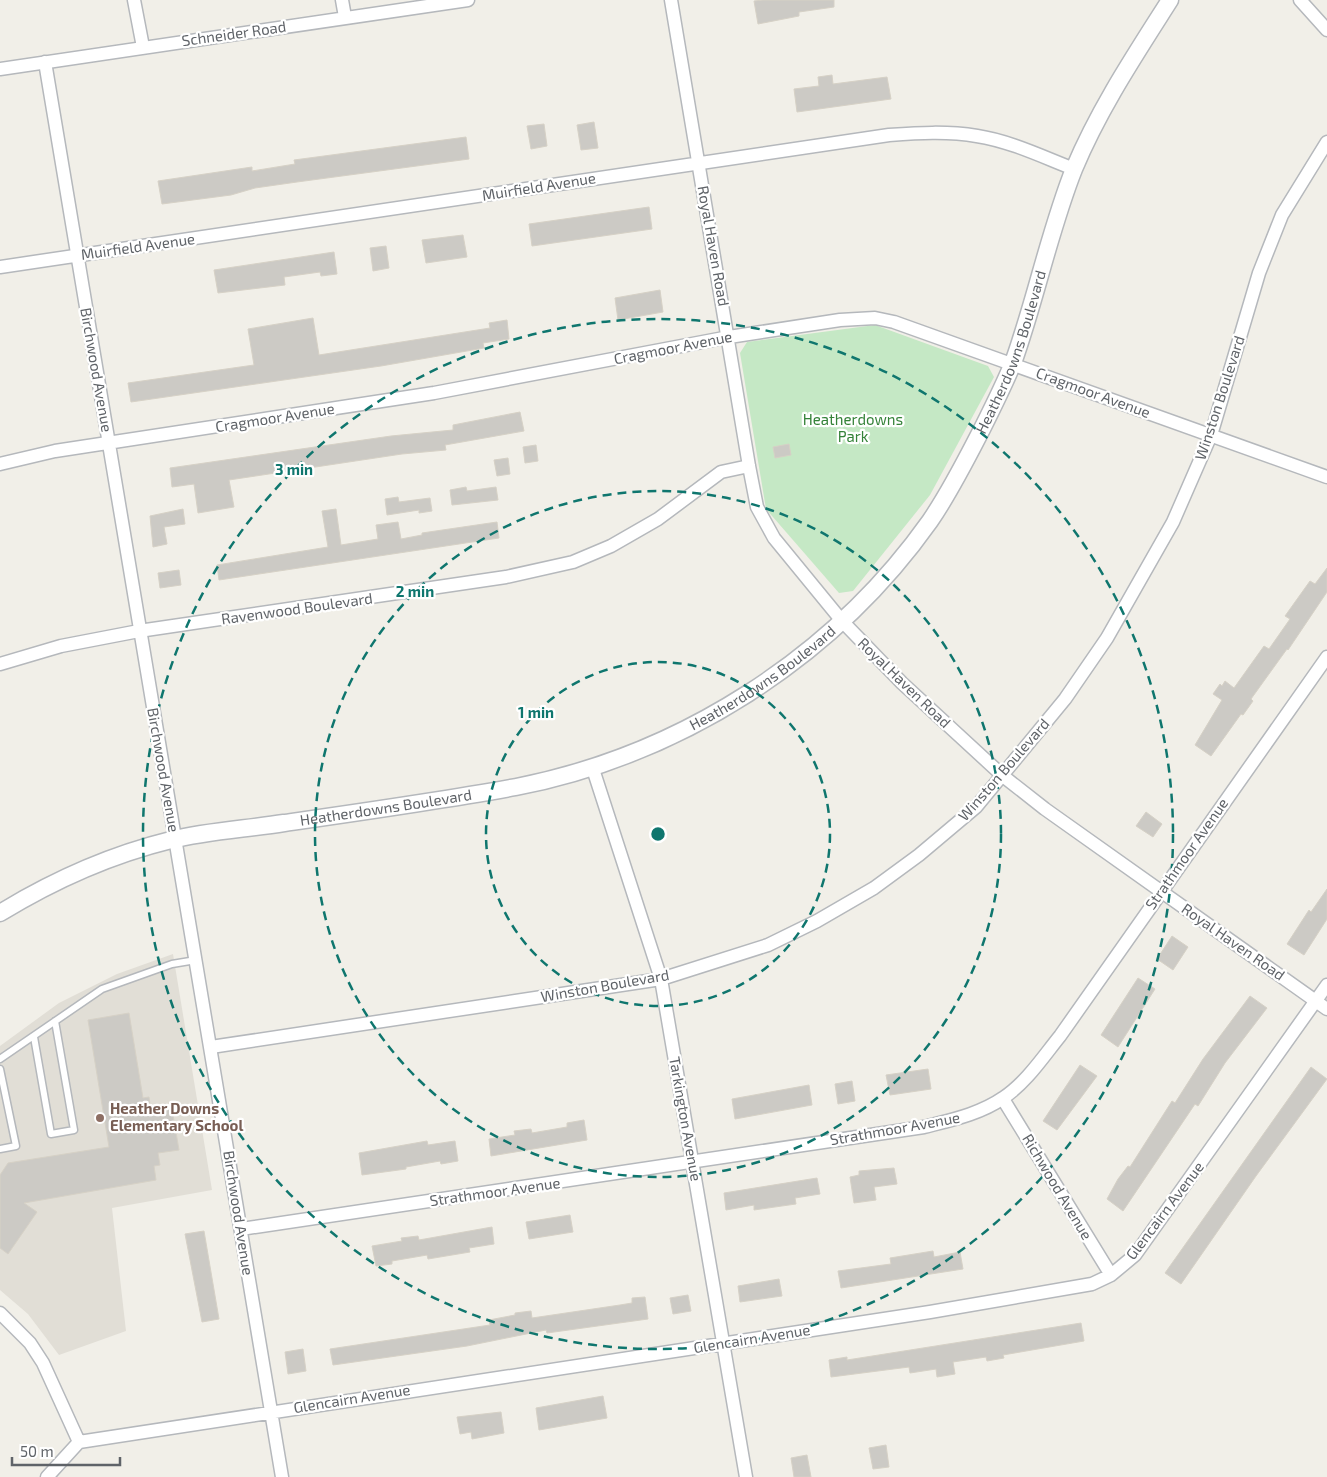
<svg xmlns="http://www.w3.org/2000/svg" width="1327" height="1477" font-family="'Exo 2',sans-serif">
	<rect width="100%" height="100%" fill="#f1efe8"/>
	<path fill="#e1ded6" d="M173 954 212 1190 112 1208 126 1331 59 1355 28 1314 0 1290V1046L59 1003 117 974Z"/>
	<path fill="#c5e8c5" d="M875 325 988 366 994 377 930 495 853 591 839 593 766 509 740 353 747 342Z"/>
	<path fill="#cccac5" stroke="#d6d1c6" d="M763 0H834V7L799 12V16L758 24 754 1Z
		M832 75 833 84 887 77 891 99 797 112 794 89 819 86 818 77Z
		M594 122 598 148 581 150 577 125Z
		M544 124 547 146 531 149 527 126Z
		M466 137 469 159 297 182 255 188 231 195 162 204 158 181 252 167V171L295 164 294 160Z
		M649 207 652 229 532 246 529 224Z
		M463 235 467 257 426 263 422 240Z
		M386 246 389 268 373 271 370 248Z
		M334 252 337 274 321 276 320 272 284 277 285 285 218 293 214 270Z
		M660 290 663 312 618 320 615 298Z
		M313 318 319 355 490 328 489 323 507 320 509 339 483 343 484 348 381 366 131 402 128 383 254 365 248 329Z
		M520 412 524 431 445 445 446 450 402 454 229 480 234 507 198 513 194 484 172 487 170 468 391 436 453 430V425Z
		M789 444 791 455 775 458 773 447Z
		M536 445 538 461 525 463 523 447Z
		M508 458 510 474 497 476 494 460Z
		M466 487 467 491 496 487 498 500 452 505 450 490Z
		M398 497 399 502 430 498 432 511 419 513V510L387 515 385 499Z
		M183 509 185 524 164 527 167 544 153 547 150 516Z
		M336 509 341 545 378 539 376 525 398 522 401 539 422 535V533L497 522 499 538 219 580 217 565 328 547 322 511Z
		M1327 568V592L1288 650 1287 649 1251 699 1253 701 1243 715 1241 714 1211 756 1195 745 1222 700 1213 694 1220 684 1222 686 1225 681 1234 688 1264 646 1269 649 1290 619 1285 616 1310 581 1315 584Z
		M179 570 181 585 160 588 158 573Z
		M1146 812 1162 824 1153 837 1136 826Z
		M1327 889V919L1304 955 1287 944 1309 910 1311 912Z
		M1172 936 1188 947 1173 970 1157 959Z
		M1138 978 1155 989 1118 1047 1101 1035Z
		M1250 996 1267 1008 1225 1063 1198 1106 1195 1104 1123 1211 1107 1199 1118 1179 1128 1166 1130 1167 1172 1101 1175 1103 1203 1059Z
		M129 1013 143 1098 149 1097 151 1112 172 1109 179 1150 158 1153 160 1165 154 1166 156 1180 24 1203 37 1212 8 1254 0 1248V1175L8 1163 109 1147 88 1020Z
		M1080 1065 1097 1076 1057 1130 1043 1121Z
		M1311 1067 1327 1079 1256 1176 1181 1284 1165 1273Z
		M928 1069 931 1089 890 1095 886 1075Z
		M852 1081 855 1101 838 1104 835 1084Z
		M809 1085 812 1105 735 1119 732 1099Z
		M584 1120 587 1140 491 1156 489 1139 515 1135 514 1131 531 1129 532 1133 567 1127V1123Z
		M427 1141 428 1145 455 1141 458 1161 441 1164 440 1161 406 1167V1169L362 1175 359 1153Z
		M894 1168 897 1184 874 1187 876 1200 854 1203 850 1177 859 1175V1171Z
		M817 1178 820 1194 795 1198 796 1204 754 1210V1205L726 1210 724 1193Z
		M570 1215 573 1232 529 1239 526 1222Z
		M492 1227 494 1244 469 1248 470 1252 428 1259 427 1255 392 1261V1264L376 1266 372 1246 402 1241 401 1238 418 1236 419 1240Z
		M204 1231 219 1319 202 1322 185 1234Z
		M933 1251 934 1257 960 1252 963 1269 841 1288 838 1271 891 1264 890 1258Z
		M779 1279 782 1296 740 1302 738 1286Z
		M688 1295 691 1311 673 1314 670 1298Z
		M645 1297 648 1319 547 1333 546 1330 467 1346 333 1365 330 1349 490 1325 489 1320 515 1315V1313L531 1311 532 1318 620 1305 632 1303V1298Z
		M1081 1323 1084 1341 1003 1355 1004 1358 987 1361 986 1357 953 1362 955 1374 937 1377 936 1369 910 1373 909 1367 831 1377 829 1360 847 1357V1360Z
		M303 1349 306 1371 288 1374 285 1352Z
		M603 1396 607 1418 539 1430 536 1408Z
		M501 1412 504 1433 472 1439 471 1432 460 1434 457 1417Z
		M886 1445 889 1467 873 1469 869 1448Z
		M807 1455 811 1477H794L791 1458Z"/>
	<g fill="none" stroke-linecap="round" stroke-linejoin="round">
		<g stroke="#b5b8bc" stroke-width="9">
			<path id="service" d="M34 1037 51 1134 74 1130 55 1021
				M0 1059 102 989 172 964 196 960
				M0 1069 16 1146 0 1149"/>
		</g>
		<g stroke="#b5b8bc" stroke-width="15">
			<path id="minor" d="M134 0 143 47
				M342 0 345 17
				M671 0 749 466 757 507 774 538 842 621 902 683 1003 776 1045 809 1327 1009
				M1300 0 1327 30
				M45 62 282 1477
				M0 69 468 0
				M0 267 889 135C918 133 947 131 977 136 1010 141 1043 157 1074 169
				M0 464 55 451 434 393 729 337 840 320 875 318 894 322 1327 477
				M0 664 61 646 139 631 506 577 573 562 611 546 658 519 721 472 749 466
				M593 769 661 979 746 1477
				M211 1047 661 979 768 945 817 921 874 888 919 855 976 807 1065 699 1107 638 1173 522 1211 435 1259 273 1282 215 1327 142
				M1003 1099 1111 1275
				M241 1229 924 1127C951 1120 980 1114 1003 1098 1026 1083 1043 1057 1060 1036L1327 657
				M0 1313 30 1343 43 1363 79 1442
				M47 1477 79 1442 930 1312 1092 1284 1111 1275 1135 1255 1327 985"/>
		</g>
		<g stroke="#b5b8bc" stroke-width="19">
			<g id="tertiary">
				<path id="s1" d="M0 913C54 880 110 855 171 840 207 831 247 829 284 823 361 812 439 801 516 787 680 755 833 658 930 521 950 492 966 460 982 429 993 407 1004 385 1013 363 1036 299 1049 232 1074 169 1099 109 1135 55 1170 0"/>
			</g>
		</g>
		<use href="#service" stroke="#fff" stroke-width="6"/>
		<use href="#minor" stroke="#fff" stroke-width="12"/>
		<use href="#tertiary" stroke="#fff" stroke-width="16"/>
	</g>
	<g fill="none" stroke="#0f766e" stroke-width="2.5" stroke-dasharray="9 6">
		<circle cx="658" cy="834" r="172"/>
		<circle cx="658" cy="834" r="343"/>
		<circle cx="658" cy="834" r="515"/>
	</g>
	<circle fill="#8d6e63" stroke="#fff" stroke-width="2" cx="100" cy="1118" r="5"/>
	<g text-anchor="middle" stroke-width="4.5" stroke-linejoin="round" paint-order="stroke">
		<g font-size="15" fill="#5f6368" stroke="#fff">
			<text transform="translate(234 34) rotate(-8)" y="5">Schneider Road</text>
			<text transform="translate(539 187) rotate(-9)" y="5">Muirfield Avenue</text>
			<text transform="translate(713 246) rotate(80)" y="5">Royal Haven Road</text>
			<text transform="translate(138 247) rotate(-8)" y="5">Muirfield Avenue</text>
			<text transform="translate(673 348) rotate(-11)" y="5">Cragmoor Avenue</text>
			<text dy="5" stroke="none"><textPath href="#s1" startOffset="1228">Heatherdowns Boulevard</textPath></text>
			<text transform="translate(96 370) rotate(80)" y="5">Birchwood Avenue</text>
			<text transform="translate(1093 393) rotate(20)" y="5">Cragmoor Avenue</text>
			<text transform="translate(1220 398) rotate(-72)" y="5">Winston Boulevard</text>
			<text transform="translate(275 418) rotate(-9)" y="5">Cragmoor Avenue</text>
			<text transform="translate(297 609) rotate(-8)" y="5">Ravenwood Boulevard</text>
			<text dy="5" stroke="none"><textPath href="#s1" startOffset="808">Heatherdowns Boulevard</textPath></text>
			<text transform="translate(904 683) rotate(44)" y="5">Royal Haven Road</text>
			<text transform="translate(163 770) rotate(80)" y="5">Birchwood Avenue</text>
			<text transform="translate(1004 770) rotate(-49)" y="5">Winston Boulevard</text>
			<text dy="5" stroke="none"><textPath href="#s1" startOffset="404">Heatherdowns Boulevard</textPath></text>
			<text transform="translate(1187 854) rotate(-55)" y="5">Strathmoor Avenue</text>
			<text transform="translate(1233 942) rotate(35)" y="5">Royal Haven Road</text>
			<text transform="translate(605 986) rotate(-10)" y="5">Winston Boulevard</text>
			<text transform="translate(685 1119) rotate(80)" y="5">Tarkington Avenue</text>
			<text transform="translate(895 1129) rotate(-10)" y="5">Strathmoor Avenue</text>
			<text transform="translate(1057 1187) rotate(59)" y="5">Richwood Avenue</text>
			<text transform="translate(495 1192) rotate(-8)" y="5">Strathmoor Avenue</text>
			<text transform="translate(1165 1211) rotate(-53)" y="5">Glencairn Avenue</text>
			<text transform="translate(238 1213) rotate(81)" y="5">Birchwood Avenue</text>
			<text transform="translate(752 1339) rotate(-9)" y="5">Glencairn Avenue</text>
			<text transform="translate(352 1399) rotate(-9)" y="5">Glencairn Avenue</text>
		</g>
		<g font-size="15" fill="#348238" stroke="#fff">
			<text x="853" y="425">Heatherdowns<tspan x="853" dy="17">Park</tspan></text>
		</g>
		<g font-size="15" font-weight="bold" fill="#785e54" stroke="#fff" text-anchor="start">
			<text x="110" y="1114">Heather Downs<tspan x="110" dy="17">Elementary School</tspan></text>
		</g>
	</g>
	<circle cx="658" cy="834" r="8" fill="#0f766e" stroke="#fff" stroke-width="2.5"/>
	<g font-size="15" text-anchor="middle" font-weight="bold" fill="#0f766e" stroke="#fff" stroke-width="4.5" stroke-linejoin="round" paint-order="stroke">
		<text x="294" y="475">3 min</text>
		<text x="415" y="597">2 min</text>
		<text x="536" y="718">1 min</text>
	</g>
	<path d="M12 1457v8h108v-8" fill="none" stroke="#5f6368" stroke-width="2.5"/>
	<text x="20" y="1457" font-size="15" fill="#5f6368" stroke="#ffffff" stroke-width="4" paint-order="stroke">50 m</text>
</svg>
